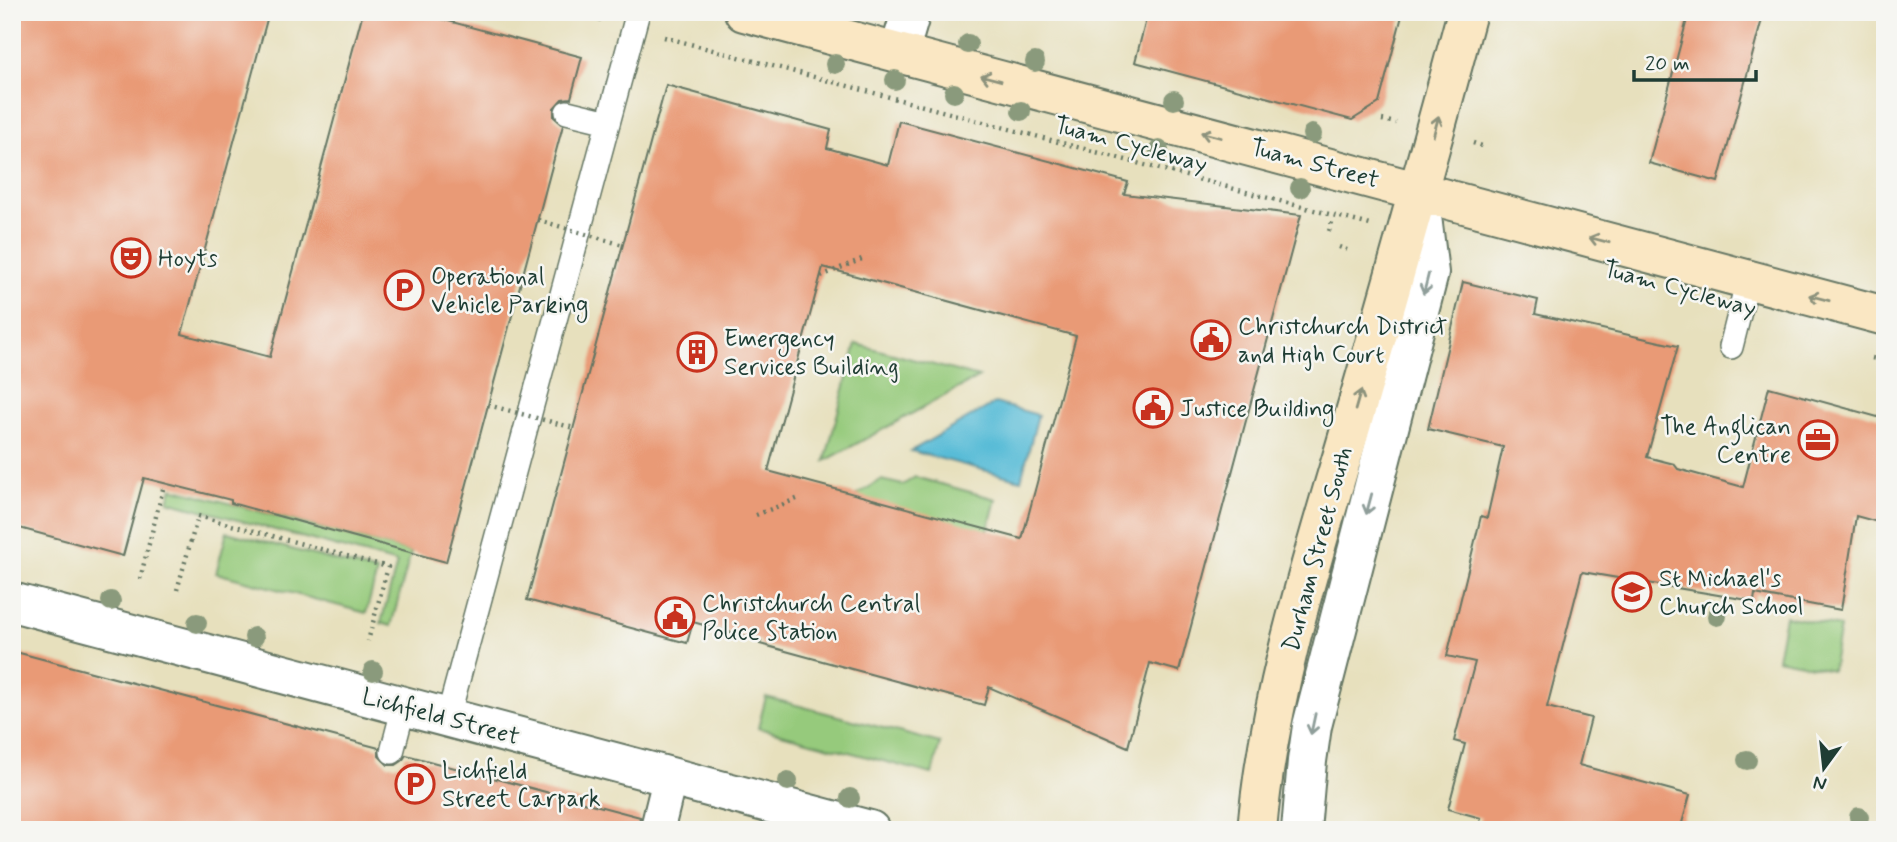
<svg xmlns="http://www.w3.org/2000/svg" width="1897" height="842" font-family="Mynerve,sans-serif">
	<rect width="100%" height="100%" fill="#f6f6f2"/>
	<filter id="ink" filterUnits="userSpaceOnUse"><feTurbulence type="fractalNoise" baseFrequency=".0143" numOctaves="2"/><feDisplacementMap in="SourceGraphic" scale="14" xChannelSelector="R" yChannelSelector="G"/><feConvolveMatrix kernelMatrix="1 2 1 2 8 2 1 2 1" color-interpolation-filters="sRGB"/></filter>
	<filter id="wash" filterUnits="userSpaceOnUse"><feTurbulence type="fractalNoise" baseFrequency=".00686" numOctaves="4" result="noise"/><feDisplacementMap in="SourceGraphic" scale="28" xChannelSelector="R" yChannelSelector="G"/><feGaussianBlur stdDeviation="1.57" result="paint"/><feColorMatrix in="noise" values="0 0 0 0 0 0 0 0 0 0 0 0 0 0 0 0 0 1.4 0 .05"/><feComposite in="paint" operator="in"/></filter>
	<g filter="url(#wash)">
		<rect width="100%" height="100%" fill="#e7e0bd"/>
		<path fill="#96ca7b" stroke="#5a8458" stroke-width="2" d="M856 344 979 377 825 461Z
			M915 477 996 499 985 542 840 505 881 480 903 485Z
			M172 488 411 552 391 626 381 623 397 563 168 501Z
			M227 532 377 572 366 613 216 573Z
			M1785 616 1840 627 1832 670 1777 659Z
			M766 697 940 743 932 774 758 728Z"/>
		<path fill="#59bcd7" stroke="#3c7c86" stroke-width="2" d="M995 403 1038 415 1021 480 911 451Z"/>
		<g id="blocks">
			<path fill="#e99a76" fill-rule="evenodd" d="M12 12H269L182 334 270 357 363 12H415L582 57 571 98 562 99 554 108V117L563 125 446 562 231 503V500L144 478 123 556 12 526Z
				M1148 12H1403L1379 103 1352 120 1135 62Z
				M1689 12H1764L1718 182 1649 163Z
				M666 85 831 130 827 148 888 165 899 121 1128 182 1124 194 1301 215 1179 671 1150 663 1128 747 989 687 984 705 760 644 761 641 693 622 687 643 527 600ZM823 267 1076 336 1022 539 768 471Z
				M1463 282 1538 300 1535 314 1678 346 1647 457 1674 464 1678 469 1743 487 1769 387 1885 419V524L1856 516 1841 610 1755 594 1754 601 1582 572 1547 707 1591 718 1579 765 1690 795 1680 830H1478L1481 818 1448 809 1465 744 1454 741 1475 662 1447 656 1481 516 1487 518 1503 447 1428 429Z
				M12 651 379 748V756L388 765H396L402 761 406 755 640 817 638 830H12Z"/>
		</g>
	</g>
	<g filter="url(#ink)">
		<use href="#blocks" fill-opacity="0" stroke="#657664" stroke-width="2"/>
		<g fill="none" stroke-linecap="round" stroke-linejoin="round">
			<g stroke="#657664" stroke-width="26">
				<path id="service" d="M567 112 608 122
					M1731 347 1748 279
					M448 717 638 12
					M392 752 404 706"/>
			</g>
			<g stroke="#657664" stroke-width="37">
				<path id="pedestrian" d="M657 830 670 777"/>
			</g>
			<g stroke="#657664" stroke-width="42">
				<path id="minor" d="M899 53 911 12
					M1301 830 1307 761 1312 726 1429 273 1419 192"/>
			</g>
			<g stroke="#657664" stroke-width="42">
				<path id="tertiary" d="M12 602 870 830"/>
			</g>
			<g stroke="#657664" stroke-width="42">
				<path id="secondary" d="M744 12 1885 316
					M1257 830C1269 695 1310 566 1348 437 1389 296 1429 154 1467 12"/>
			</g>
			<path stroke="#657664" stroke-width="4.5" stroke-dasharray="2 5" stroke-linecap="butt" d="M572 12 602 20
				M664 37 1370 225
				M1382 120 1396 123
				M1473 143 1485 147
				M1329 231 1332 221
				M1339 247 1347 250
				M821 276 862 259
				M1872 358 1885 361
				M756 515 799 498
				M140 579 164 485
				M177 590 198 516 388 567 368 641"/>
			<use href="#service" stroke="#fff" stroke-width="23"/>
			<use href="#pedestrian" stroke="#fff" stroke-width="33"/>
			<use href="#minor" stroke="#fff" stroke-width="38"/>
			<use href="#tertiary" stroke="#fff" stroke-width="38"/>
			<use href="#secondary" stroke="#fae7c3" stroke-width="38"/>
			<path stroke="#657664" stroke-width="4.5" stroke-dasharray="2 5" stroke-linecap="butt" d="M538 220 623 245
				M488 405 574 428"/>
		</g>
		<g fill="#8a9a7c">
			<circle cx="968" cy="44" r="10"/>
			<circle cx="1035" cy="62" r="10"/>
			<circle cx="835" cy="64" r="10"/>
			<circle cx="895" cy="80" r="10"/>
			<circle cx="954" cy="93" r="10"/>
			<circle cx="1174" cy="100" r="10"/>
			<circle cx="1021" cy="111" r="10"/>
			<circle cx="1312" cy="134" r="10"/>
			<circle cx="1159" cy="150" r="10"/>
			<circle cx="1300" cy="188" r="10"/>
			<circle cx="111" cy="601" r="10"/>
			<circle cx="1717" cy="616" r="10"/>
			<circle cx="197" cy="623" r="10"/>
			<circle cx="254" cy="637" r="10"/>
			<circle cx="373" cy="671" r="10"/>
			<circle cx="1747" cy="760" r="10"/>
			<circle cx="788" cy="781" r="10"/>
			<circle cx="850" cy="798" r="10"/>
			<circle cx="1859" cy="817" r="10"/>
		</g>
		<defs><path id="oneway-shaft" d="M-6 0H5M1.5-3L5.5 0L1.5 3" fill="none" stroke-width="1.6" stroke-linecap="round" stroke-linejoin="round" transform="scale(1.75)"/></defs>
		<g stroke="#8c927c">
			<use href="#oneway-shaft" transform="translate(991 78) rotate(-165)"/>
			<use href="#oneway-shaft" transform="translate(1436 126) rotate(-75)"/>
			<use href="#oneway-shaft" transform="translate(1211 135) rotate(-165)"/>
			<use href="#oneway-shaft" transform="translate(1599 240) rotate(-165)"/>
			<use href="#oneway-shaft" transform="translate(1819 298) rotate(-165)"/>
			<use href="#oneway-shaft" transform="translate(1358 400) rotate(-74)"/>
		</g>
		<g stroke="#8f9e9a">
			<use href="#oneway-shaft" transform="translate(1426 284) rotate(104)"/>
			<use href="#oneway-shaft" transform="translate(1369 504) rotate(105)"/>
			<use href="#oneway-shaft" transform="translate(1313 724) rotate(102)"/>
		</g>
	</g>
	<defs>
		<g id="theatre-ring" transform="scale(2.0125)"><circle r="9.5" fill="#f6f6f2" stroke="#c8321e" stroke-width="1.5"/><path d="M-5-5.5Q0-4 5-5.5V0Q5 5 0 6Q-5 5-5 0ZM-3.3-2.5H-1v1.5H-3.3ZM1-2.5H3.3v1.5H1ZM-2.8 1Q0 5.5 2.8 1Z" fill="#c8321e"/></g>
		<g id="parking-ring" transform="scale(2.0125)"><circle r="9.5" fill="#f6f6f2" stroke="#c8321e" stroke-width="1.5"/><path d="M-3.5-5.5H1a3.5 3.5 0 0 1 0 7H-1V5.5H-3.5ZM-1-3.4V-.6H.8a1.4 1.4 0 0 0 0-2.8Z" fill="#c8321e"/></g>
		<g id="civic-ring" transform="scale(2.0125)"><circle r="9.5" fill="#f6f6f2" stroke="#c8321e" stroke-width="1.5"/><path d="M-.6-6.5H3V-4.5H.6V-3L4-1V1h2V6H-6V1h2V-1L-.6-3ZM-1.2 2.5V6h2.4V2.5Z" fill="#c8321e"/></g>
		<g id="building-ring" transform="scale(2.0125)"><circle r="9.5" fill="#f6f6f2" stroke="#c8321e" stroke-width="1.5"/><path d="M-4-6H4V6H1V3H-1V6H-4ZM-2.5-4.3h1.7v1.8h-1.7ZM.8-4.3h1.7v1.8H.8ZM-2.5-1h1.7V.8h-1.7ZM.8-1h1.7V.8H.8Z" fill="#c8321e"/></g>
		<g id="office-ring" transform="scale(2.0125)"><circle r="9.5" fill="#f6f6f2" stroke="#c8321e" stroke-width="1.5"/><path d="M-6-3h4V-5.5h4V-3h4V5H-6ZM-1-4.5V-3h2v-1.5ZM-6 0V1H6V0Z" fill="#c8321e"/></g>
		<g id="school-ring" transform="scale(2.0125)"><circle r="9.5" fill="#f6f6f2" stroke="#c8321e" stroke-width="1.5"/><path d="M0-5L7-2L0 1L-7-2ZM-4 1L0 2.5L4 1V4Q0 6-4 4Z" fill="#c8321e"/></g>
	</defs>
	<g fill-rule="evenodd">
		<use href="#theatre-ring" x="131" y="258"/>
		<use href="#parking-ring" x="404" y="290"/>
		<use href="#civic-ring" x="1211" y="340"/>
		<use href="#building-ring" x="697" y="352"/>
		<use href="#civic-ring" x="1153" y="408"/>
		<use href="#office-ring" x="1818" y="440"/>
		<use href="#school-ring" x="1632" y="592"/>
		<use href="#civic-ring" x="675" y="617"/>
		<use href="#parking-ring" x="415" y="784"/>
	</g>
	<g text-anchor="middle" stroke-width="5" stroke-linejoin="round" paint-order="stroke">
		<g font-size="24" fill="#1f3d34" stroke="#f6f6f2">
			<text transform="translate(1131 144) rotate(15)" y="8">Tuam Cycleway</text>
			<text transform="translate(1315 163) rotate(15)" y="8">Tuam Street</text>
			<text transform="translate(1680 288) rotate(15)" y="8">Tuam Cycleway</text>
			<text transform="translate(1317 549) rotate(-75)" y="8">Durham Street South</text>
			<text transform="translate(441 716) rotate(15)" y="8">Lichfield Street</text>
		</g>
		<g font-size="24" fill="#1f3d34" stroke="#f6f6f2" text-anchor="start">
			<text x="158" y="266">Hoyts</text>
			<text x="431" y="284">Operational<tspan x="431" dy="28">Vehicle Parking</tspan></text>
			<text x="1238" y="334">Christchurch District<tspan x="1238" dy="28">and High Court</tspan></text>
			<text x="724" y="346">Emergency<tspan x="724" dy="28">Services Building</tspan></text>
			<text x="1180" y="416">Justice Building</text>
			<text x="1791" y="434" text-anchor="end">The Anglican<tspan x="1791" dy="28">Centre</tspan></text>
			<text x="1659" y="586">St Michael's<tspan x="1659" dy="28">Church School</tspan></text>
			<text x="702" y="611">Christchurch Central<tspan x="702" dy="28">Police Station</tspan></text>
			<text x="442" y="778">Lichfield<tspan x="442" dy="28">Street Carpark</tspan></text>
		</g>
	</g>
	<rect width="1897" height="842" fill="none" stroke="#f6f6f2" stroke-width="42"/>
	<g transform="translate(1824 768) rotate(195)" stroke="#f6f6f2" stroke-width="5" paint-order="stroke">
	<path d="M0-5L12 26L0 18L-12 26Z" fill="#1f3d34"/>
	<text y="-10" font-size="19" font-weight="bold" text-anchor="middle" fill="#1f3d34">N</text>
	</g>
	<path d="M1634 70v10h122v-10" fill="none" stroke="#1f3d34" stroke-width="3.5"/>
	<text x="1645" y="70" font-size="21" fill="#1f3d34" stroke="#f6f6f2" stroke-width="5" paint-order="stroke">20 m</text>
</svg>
